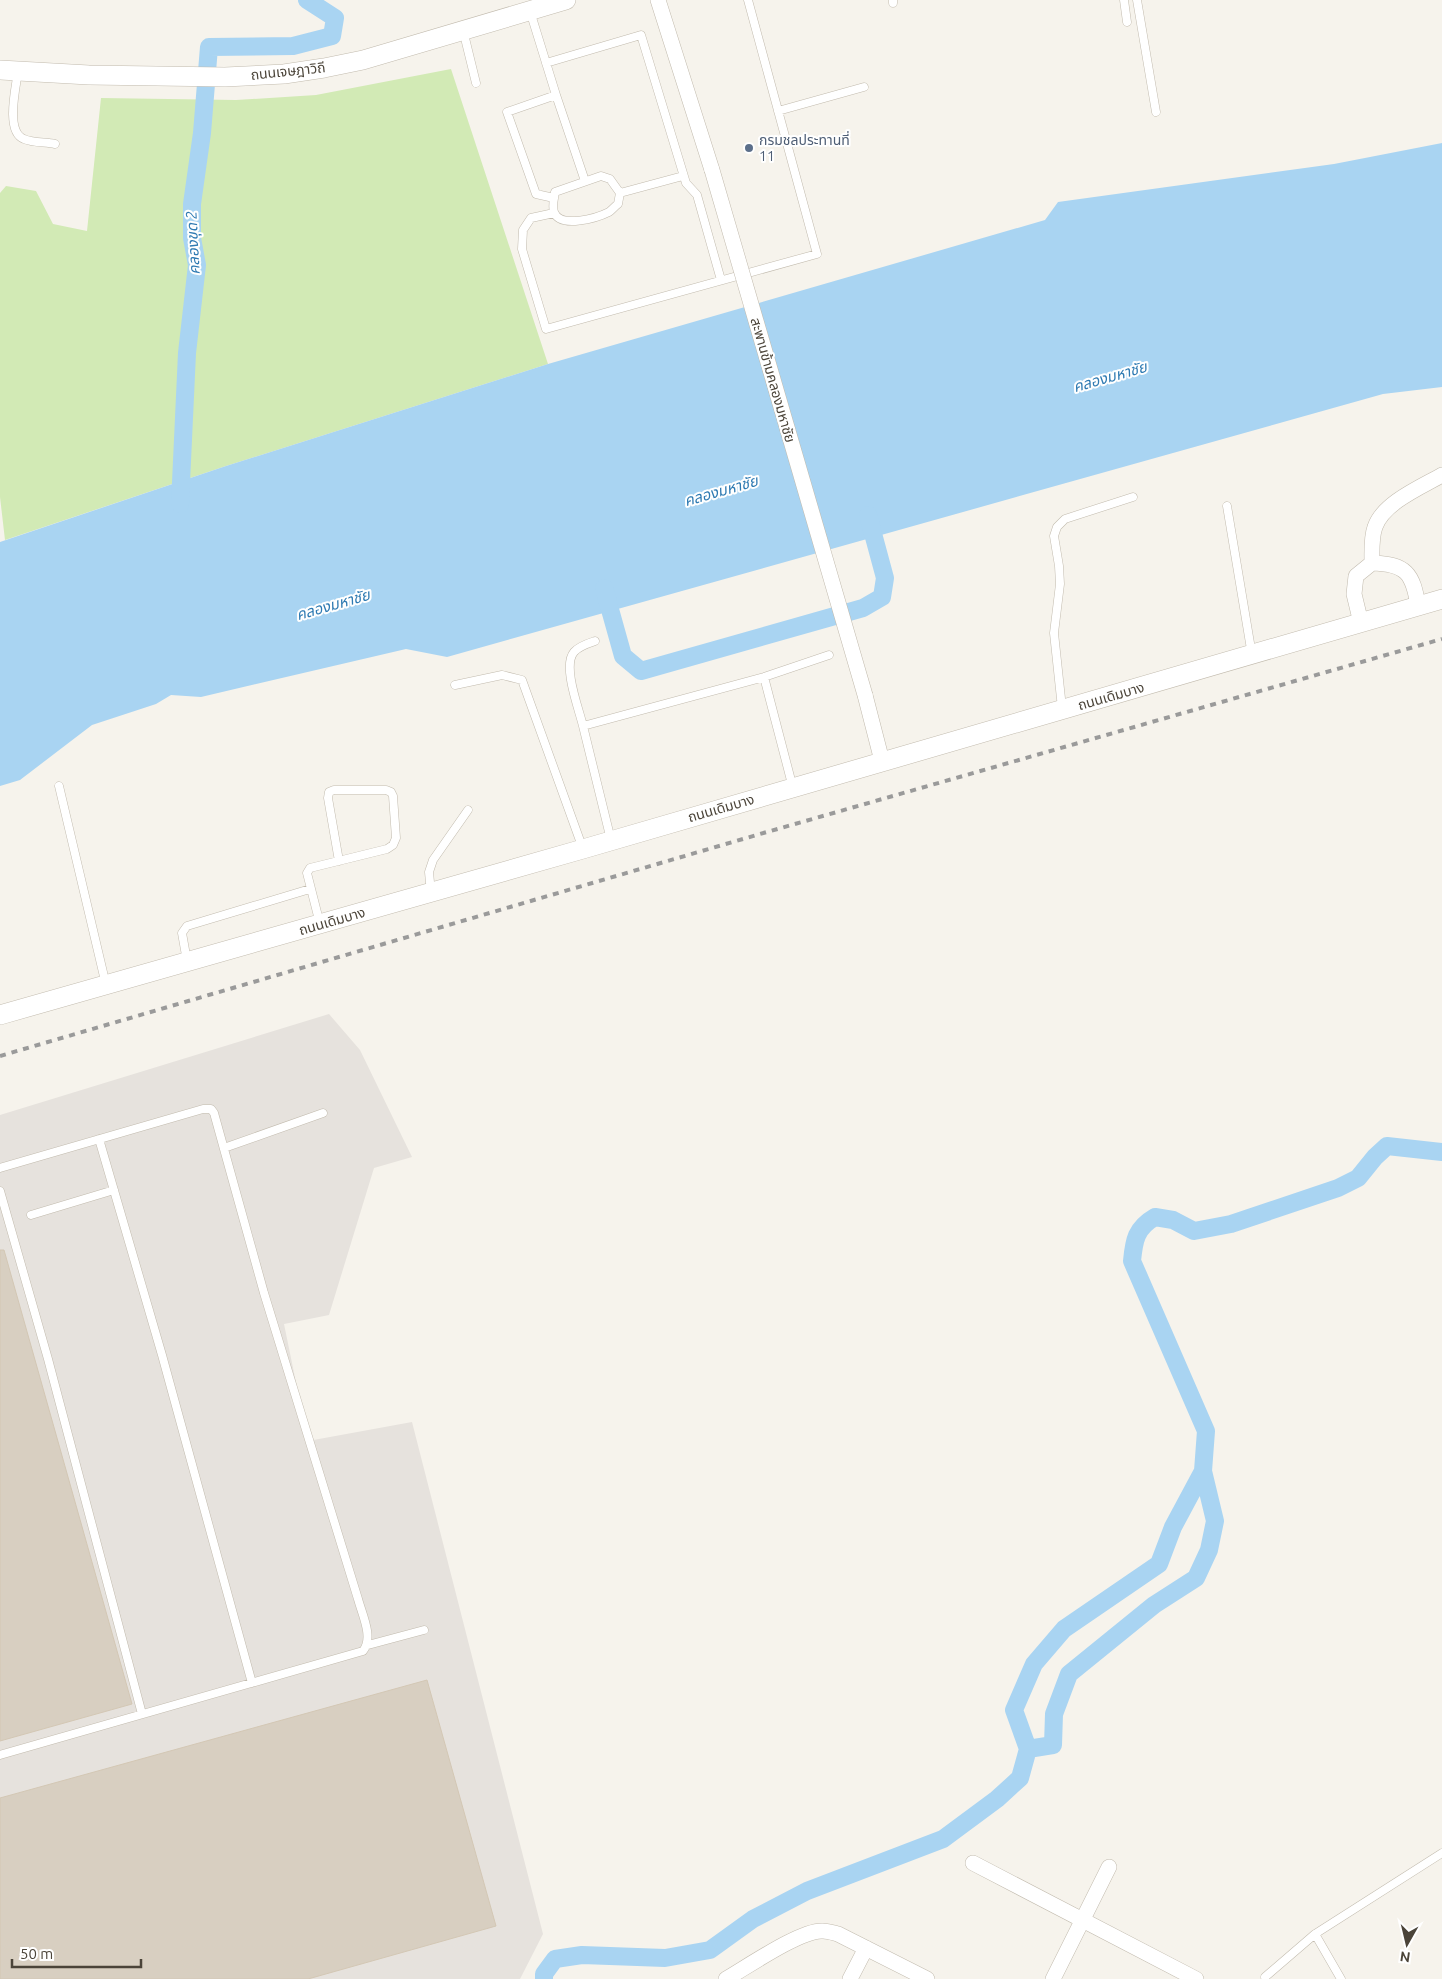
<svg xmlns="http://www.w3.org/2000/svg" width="1442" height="1979" font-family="Ubuntu,'Noto Sans Thai',sans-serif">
	<rect width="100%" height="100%" fill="#f6f3ec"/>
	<path fill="#e6e2dd" d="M329 1014 360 1050 412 1157 374 1168 329 1315 284 1324 308 1441 412 1422 543 1934 520 1979H0V1115Z"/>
	<path fill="#d2eab5" d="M451 69 548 364 226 466 5 540 0 497V193L6 186 36 191 53 224 87 231 101 98 236 100 316 95Z"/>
	<path fill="#a9d4f2" d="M1442 143V387L1383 394 447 657 406 649 201 697 171 695 156 704 92 725 20 780 0 786V542L226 466 548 364 1045 220 1058 202 1334 164Z"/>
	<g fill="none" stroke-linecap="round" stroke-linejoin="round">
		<path stroke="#a9d4f2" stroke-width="18" d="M180 504 187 353 197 265 192 238V204L202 133 209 47 293 46 332 36 335 18 307 0
			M604 588 623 656 641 671 863 608 882 597 885 578 868 515
			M1028 1749 1053 1745 1054 1714 1069 1674 1154 1605 1196 1578 1209 1550 1215 1521 1203 1471 1206 1431 1132 1261C1134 1240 1136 1228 1155 1217L1173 1220 1194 1231 1231 1224 1338 1188 1358 1178 1375 1157 1387 1146 1442 1152
			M544 1979V1974L555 1959 582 1955 665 1958 710 1950 753 1919 807 1891 943 1839 997 1799 1020 1778 1028 1749 1014 1710 1034 1664 1064 1629 1159 1564 1173 1527 1203 1471"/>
	</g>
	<path fill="#d8cfc1" stroke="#d3c7b4" d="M0 1250H4L132 1704 0 1741Z
		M427 1680 496 1926 308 1979H0V1798Z"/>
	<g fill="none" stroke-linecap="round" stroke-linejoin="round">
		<g stroke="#c2bbae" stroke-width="9">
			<path id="service" d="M893 0V3
				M1124 0 1127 22
				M1137 0 1156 112
				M530 11 556 95 507 112 536 194 554 198
				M463 30 476 83
				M546 63 641 35 686 183 697 195 721 280
				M18 71C16 87 5 132 24 139 33 143 46 142 55 144
				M556 95 585 181
				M778 111 864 87
				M601 176 610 179 620 193 618 204C615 206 612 210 609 212 597 218 560 229 554 212 552 206 554 198 555 192Z
				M620 193 683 176
				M554 213 531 218 523 230 522 249 546 329 817 254 748 0
				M1227 506 1252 655
				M595 641C589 643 579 646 574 652 562 666 579 709 583 726L764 677 829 655
				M764 677 793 788
				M455 685 502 675 522 680 583 849
				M1062 708 1054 633 1060 584 1059 566 1054 536 1057 527 1065 519 1133 497
				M583 726 611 840
				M59 786 106 985
				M431 893 429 872 433 860 468 810
				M320 924 307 873 310 868 387 849 393 845 396 838 393 796 391 792 386 790H334L329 792 328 798 339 861
				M187 961 182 933 187 926 310 889
				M99 1139 162 1355 252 1683
				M224 1148 323 1113
				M0 1168 203 1109H211L214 1113 264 1293 358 1599C362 1614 374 1638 363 1651L0 1755
				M0 1191 48 1359 142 1714
				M31 1215 114 1190
				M368 1645 424 1630
				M1265 1977 1315 1934
				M1341 1979 1315 1934 1442 1853"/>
		</g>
		<g stroke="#c2bbae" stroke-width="16">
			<path id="minor" d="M658 0 712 170
				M1372 563C1372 552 1371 538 1375 527 1383 503 1421 487 1442 475
				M1361 623 1354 594 1356 576 1372 563C1406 564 1413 573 1418 606
				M865 695 882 761
				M973 1863 1196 1979
				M726 1979C747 1967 802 1929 823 1931 828 1931 834 1933 838 1934L927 1979
				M850 1979 866 1948
				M1053 1979 1109 1867"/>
		</g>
		<g stroke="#c2bbae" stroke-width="20">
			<path id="tertiary" d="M0 70 89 75 225 77 284 74 324 68 363 60 566 0
				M0 1015 583 849 1442 599"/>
		</g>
		<use href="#service" stroke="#fff" stroke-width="8"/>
		<use href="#minor" stroke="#fff" stroke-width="15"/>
		<use href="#tertiary" stroke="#fff" stroke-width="19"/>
		<path stroke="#9a9a9a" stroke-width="4" stroke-dasharray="6 6" stroke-linecap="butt" d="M0 1056 760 834 1442 639"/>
		<g stroke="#c2bbae" stroke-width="16" stroke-linecap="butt">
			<path id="minor-bridge" d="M712 170 865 695"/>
		</g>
		<use href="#minor-bridge" stroke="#fff" stroke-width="15"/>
	</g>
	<circle fill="#5c6f8a" stroke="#fff" stroke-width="2" cx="749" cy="148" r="5"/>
	<g text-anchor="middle" stroke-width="4" stroke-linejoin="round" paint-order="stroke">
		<g font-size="14" fill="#4b4439" stroke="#fff">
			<text transform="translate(288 71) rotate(-6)" y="5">ถนนเจษฎาวิถี</text>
			<text transform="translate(773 380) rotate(74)" y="5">สะพานข้ามคลองมหาชัย</text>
			<text transform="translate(1111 696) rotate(-16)" y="5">ถนนเดิมบาง</text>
			<text transform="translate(721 808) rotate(-16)" y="5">ถนนเดิมบาง</text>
			<text transform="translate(332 921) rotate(-16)" y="5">ถนนเดิมบาง</text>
		</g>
		<g font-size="14" fill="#4e5e75" stroke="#fff" text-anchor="start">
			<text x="759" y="145">กรมชลประทานที่<tspan x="759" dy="16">11</tspan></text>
		</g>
		<g font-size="15" font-style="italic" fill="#2e7ab2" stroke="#fff">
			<text transform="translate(193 243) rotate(-93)" y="5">คลองขุด 2</text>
			<text transform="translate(1110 377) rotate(-16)" y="5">คลองมหาชัย</text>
			<text transform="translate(721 491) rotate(-16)" y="5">คลองมหาชัย</text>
			<text transform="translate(333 605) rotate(-16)" y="5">คลองมหาชัย</text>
		</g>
	</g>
	<g transform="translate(1407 1944) rotate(188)" stroke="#ffffff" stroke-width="4" paint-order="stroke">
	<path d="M0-4L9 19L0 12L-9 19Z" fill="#4b4439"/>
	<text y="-8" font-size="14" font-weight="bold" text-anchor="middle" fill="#4b4439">N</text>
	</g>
	<path d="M12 1959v8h129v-8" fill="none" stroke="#4b4439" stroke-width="2.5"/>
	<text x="20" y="1959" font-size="15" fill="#4b4439" stroke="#ffffff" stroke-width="4" paint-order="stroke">50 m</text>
</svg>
